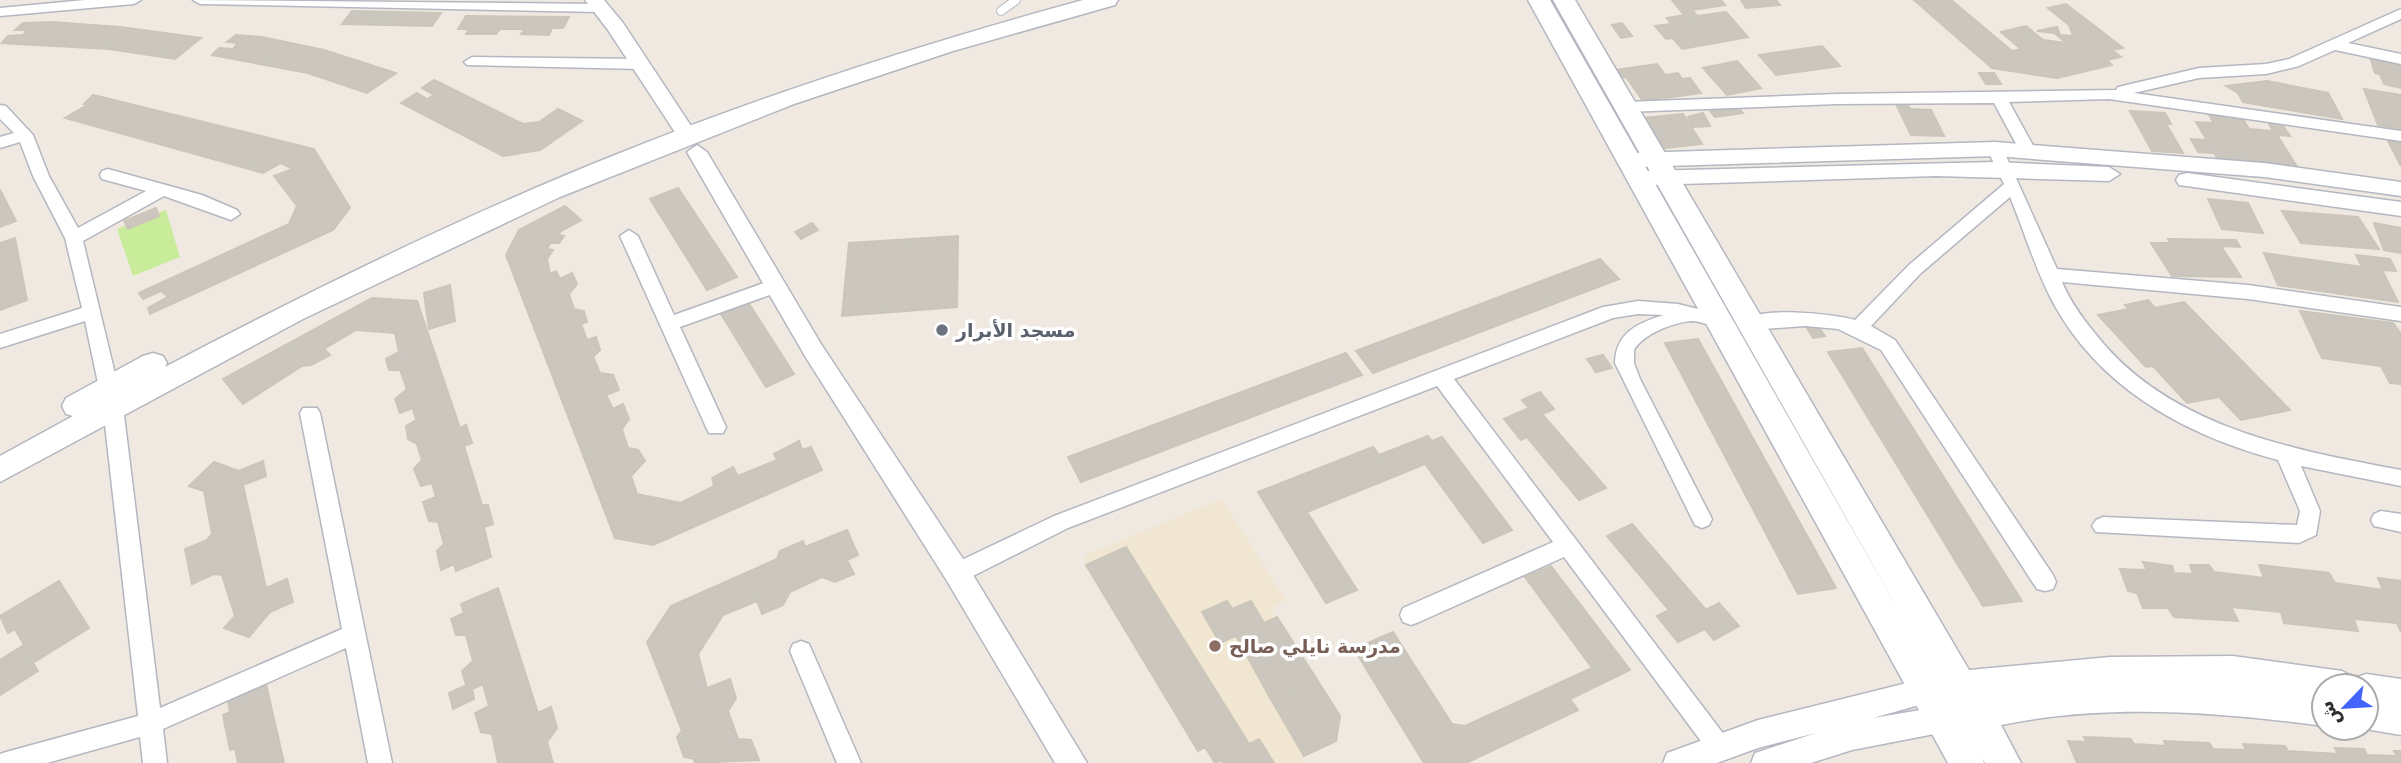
<svg xmlns="http://www.w3.org/2000/svg" width="2401" height="763" font-family="'DejaVu Sans','Noto Naskh Arabic',sans-serif">
	<rect width="100%" height="100%" fill="#efe9e1"/>
	<path fill="#f0e6d1" d="M1221 499 1286 600 1271 609 1340 716 1338 740 1304 756 1302 763H1222L1220 760 1214 763 1205 748 1198 751 1086 565 1084 556Z"/>
	<path fill="#c9ec9a" d="M166 210 180 257 133 276 117 229Z"/>
	<path fill="#cbc7bf" stroke="#cbc5ba" stroke-width="2" d="M1672 0H1721L1725 5 1692 10 1697 16 1726 12 1748 37 1682 49 1673 38 1666 39 1655 26 1671 24 1667 18 1684 15Z
		M1741 0H1776L1780 5 1746 8Z
		M1914 0H1951L2012 51 2021 49 2001 32 2026 26 2043 40 2067 43 2054 33 2037 31 2057 27 2060 35 2073 36 2069 25 2048 8 2066 4 2123 48 2112 50 2121 57 2107 60 2112 65 2057 78 1992 68Z
		M352 11 441 13 432 26 342 24Z
		M466 16 569 17 563 28H552L549 35 521 34 525 29H500L496 34H466L469 29H458Z
		M52 22 120 27 201 38 175 59 109 49 2 43 8 36 23 35 27 30H15L23 23Z
		M1622 23 1632 36 1621 38 1612 25Z
		M236 35 262 37 324 50 396 73 367 93 308 73 212 55 219 48 233 49 238 43 227 42Z
		M1822 46 1840 66 1776 75 1759 55Z
		M2370 57 2401 63V88L2384 84 2380 74 2375 73Z
		M1737 61 1761 88 1727 95 1703 68Z
		M1657 64 1665 75 1678 73 1682 79 1690 78 1701 93 1643 101 1626 77 1614 78 1608 71Z
		M1979 73H1994L2001 84H1986Z
		M434 80 523 124 539 122 558 109 582 121 540 150 503 156 401 103 417 93 427 99 434 95 422 88Z
		M2267 81 2328 93 2342 119 2243 102 2238 93 2226 86Z
		M2364 89 2401 95V129L2378 125Z
		M93 95 314 149 350 208 333 230 150 314 148 308 168 297 161 291 143 299 139 293 289 224 297 206 274 176 293 169 281 163 263 173 65 118 89 104H84Z
		M1896 104 1908 105 1910 109 1931 110 1944 136 1911 135Z
		M1737 106 1743 113 1715 117 1710 111Z
		M2130 111 2165 113 2171 124H2166L2183 153 2152 151Z
		M1703 113 1710 126 1693 127 1688 117Z
		M1683 114 1702 144 1658 149 1641 118Z
		M2209 115 2242 117 2249 129 2273 131 2268 122 2281 123 2290 136 2277 135 2296 165 2218 159 2214 153 2198 152 2191 139 2207 140 2196 122 2214 123Z
		M2388 141 2401 143V166Z
		M678 188 737 277 707 290 650 199Z
		M0 190 16 221 0 227Z
		M2208 199 2248 203 2263 233 2222 229Z
		M565 206 581 220 560 232 559 235 564 236 559 243H550L547 249 553 250 547 259 550 274 556 271 560 279 572 273 577 284 569 294 574 309 584 311 587 322 581 324 587 340 596 337 600 350 593 357 600 373 613 375 619 390 606 395 613 409 623 404 629 419 622 429 628 448 638 450 645 461 631 476 637 494 681 503 714 486 712 478 733 467 738 476 777 460 774 454 799 441 802 450 811 447 822 470 653 545 615 538 506 255 519 230Z
		M156 208 159 216 128 229 124 221Z
		M2282 211 2358 217 2379 249 2301 243Z
		M812 223 818 230 801 239 795 232Z
		M2374 223 2401 228V253L2384 250Z
		M958 236 957 307 842 316 849 243Z
		M15 238 27 300 0 310V243Z
		M2168 239 2236 240 2240 247 2221 246 2241 277 2172 276 2151 243H2171Z
		M2264 253 2362 267 2356 255 2390 259 2396 271 2382 270 2398 302 2278 285Z
		M1600 259 1619 279 1373 373 1356 351Z
		M450 285 455 321 429 329 424 293Z
		M372 298 417 301 460 428 466 425 472 443 464 446 482 505H488L493 524 484 527 491 557 456 571 454 564 441 570 437 551 444 544 438 522 429 521 423 502 436 497 432 483 421 486 414 469 422 460 417 444 408 439 406 426 416 420 413 408 400 413 395 399 407 389 400 370H389L386 359 399 352 395 333 356 330 324 349 330 355 311 365 302 366 243 404 223 379Z
		M2148 300 2155 308 2184 302 2290 410 2241 420 2219 397 2187 403 2153 366 2146 367 2098 315 2129 309 2125 305Z
		M748 302 794 374 766 387 721 314Z
		M2300 311 2393 323 2401 334V384L2390 383 2381 366 2322 358Z
		M1817 325 1825 336 1813 338 1806 326Z
		M1698 339 1836 588 1798 594 1665 343Z
		M1862 348 2022 601 1983 606 1828 352Z
		M1346 353 1362 375 1081 482 1068 457Z
		M1603 355 1612 368 1596 372 1587 359Z
		M1540 392 1554 409 1542 414 1606 488 1579 500 1527 437 1521 440 1504 419 1529 408 1522 400Z
		M1428 436 1432 441 1442 437 1512 530 1483 543 1425 464 1307 512 1357 590 1326 603 1258 492 1373 447 1379 455Z
		M263 461 266 476 243 485 266 588 287 579 293 602 270 612 249 637 224 628 235 616 222 575 214 574 192 584 185 549 207 540 212 534 204 491 189 486 214 462 239 471Z
		M1632 524 1706 610 1719 603 1739 626 1714 640 1705 629 1678 642 1657 616 1669 610 1607 536Z
		M847 530 858 555 847 560 854 574 835 582 822 577 790 592 783 605 762 614 757 601 723 615 698 654 707 688 730 679 736 698 728 711 738 739 751 740 759 760 695 763 694 759 684 757 677 737 682 731 647 642 671 606 777 559 780 551 803 541 805 547Z
		M1126 547 1249 744 1215 763 1205 747 1198 751 1086 565Z
		M2143 562 2172 566 2174 573 2193 574 2190 565H2209L2214 572 2264 578 2259 565 2329 573 2335 583 2383 590 2378 578 2401 581V632L2397 623 2354 619 2358 631 2284 623 2281 612 2231 607 2238 621 2174 617 2168 608H2143L2137 593 2128 591 2120 569 2147 570Z
		M1551 566 1630 670 1570 699 1578 710 1466 763H1424L1354 649 1393 632 1452 724 1465 726 1592 668 1525 577Z
		M59 581 89 628 33 663 38 671 0 695V660L24 645 15 629 8 633 0 616Z
		M498 588 538 713 551 707 557 728 547 742 553 763H498L492 734 481 732 475 713 489 706 483 684 468 691 462 671 473 661 466 635H456L451 619 464 613 461 604Z
		M1227 601 1232 609 1251 601 1264 623 1220 643 1202 612Z
		M1277 617 1314 675 1269 696 1236 636Z
		M1314 675 1340 716 1336 741 1304 756 1269 696Z
		M252 683 254 690 266 684 284 763H238L235 748 230 750 223 715 230 712 227 695Z
		M471 683 474 699 453 709 449 693Z
		M2084 737 2131 739 2134 744 2166 746 2164 741 2209 743 2213 749 2246 750 2243 744 2285 746 2288 751 2338 754 2335 748 2364 749 2367 755 2397 756 2394 751H2401V763H2077L2068 741 2087 742Z
		M1259 739 1274 763H1222L1220 759Z"/>
	<g fill="none" stroke-linecap="round" stroke-linejoin="round">
		<g stroke="#b4b7c1" stroke-width="10">
			<path id="service" d="M1001 11 1016 0"/>
		</g>
		<g stroke="#b4b7c1" stroke-width="3">
			<path id="minor" d="M85 0H141L134 4 0 16V8Z
				M193 0 600 4 607 8 600 12 200 4Z
				M2401 9V19L2348 43 2401 54V64L2335 50 2299 66 2266 74 2199 78 2134 93 2401 131V141L2109 99 2009 102 2036 151 2028 156 2022 155 1994 103 1837 104 1625 112 1617 107 1625 102 1837 94 2116 90 2118 87 2199 68 2266 64 2289 59Z
				M472 57 641 59 649 64 641 69 467 65 464 62Z
				M0 105 6 106 33 135 49 176 78 228 146 191 102 179 100 175 102 171 108 169 202 195 237 210 240 214 231 220 164 196 83 241 123 407 160 708 342 629 300 413 303 408H317L320 413 392 763H368L346 648 163 729 167 763H143L140 737 47 763H0V754L6 752 138 716 103 407 85 321 0 348V334L82 308 65 238 33 176 20 142 0 148V137L14 133 0 119Z
				M1995 144 2001 145 2057 269 2248 285 2401 307V321L2248 299 2062 282C2070 301 2081 316 2093 331 2166 427 2290 449 2401 470V486L2301 466 2320 511 2316 535 2299 543 2096 532 2092 526 2096 520 2103 517 2297 525 2300 511 2278 460C2188 436 2102 390 2055 306 2036 272 2025 233 2010 197L1921 273 1871 326 1895 340 2053 575 2056 582 2053 589 2045 591 2037 589 1881 350 1838 329 1805 326 1750 330 1741 323C1751 305 1835 314 1855 320L1909 265 2004 184 1987 149Z
				M629 230 638 236 674 315 775 279 784 286 781 291 680 327 726 427 723 433H709L706 427 620 236Z
				M1638 301 1678 304 1726 316 1728 321 1719 328C1711 326 1700 321 1692 321 1674 322 1643 334 1634 350V363L1640 379 1712 519 1709 525 1702 528 1695 525 1615 363C1616 332 1638 323 1664 315L1638 314 1613 318 1454 379 1728 740 1732 748 1728 756 1720 759 1712 756 1564 557 1419 622 1411 625 1403 622 1400 615 1403 608 1553 542 1437 386 1068 528 965 580 957 582 949 580 946 573 949 566 1054 516 1603 307Z
				M2381 511 2401 514V532L2374 526 2371 520 2374 514Z
				M801 641 809 644 861 763H837L790 651 793 644Z"/>
		</g>
		<g stroke="#b4b7c1" stroke-width="3">
			<path id="tertiary" d="M585 0H604L623 23 697 135 694 140H680L608 30Z
				M1995 142 2264 163 2401 182V196L2264 177 1995 156 1634 167 1623 160 1634 153Z
				M697 145 707 152 821 344 967 565 1087 763H1055L947 581 805 356 687 152Z
				M1994 162 2109 167 2120 174 2109 181 1936 176 1648 185 1640 183 1637 178 1640 173 1648 171Z
				M2187 173 2401 202V216L2179 185 2176 180 2179 175Z
				M1927 678 1937 682 1942 691 1937 700 1873 718 1944 706 1955 710 1959 720 1955 730 1852 750 1811 763H1751L1755 753 1816 733 1758 748 1717 763H1663L1667 753 1758 720Z"/>
		</g>
		<g stroke="#b4b7c1" stroke-width="3">
			<path id="secondary" d="M1083 0H1118L1115 5 953 51 794 104 560 197 303 319 0 482V456L73 416 66 414 62 406 66 398 143 356 153 353 163 356 167 363 165 367C314 289 464 215 620 153 771 92 926 43 1083 0Z
				M1528 0H1550L1903 618 1553 0H1575L1969 670 2110 657 2233 656 2342 671 2355 678 2366 674 2401 679V735L2359 728H2366V686H2324V726C2217 712 2107 703 2001 725L2021 763H1985L1982 758 1984 763H1948Z"/>
		</g>
		<use href="#service" stroke="#fff" stroke-width="8"/>
		<use href="#minor" fill="#fff" fill-rule="evenodd"/>
		<use href="#tertiary" fill="#fff" fill-rule="evenodd"/>
		<use href="#secondary" fill="#fff" fill-rule="evenodd"/>
	</g>
	<circle fill="#6b7280" stroke="#fff" stroke-width="2.5" cx="942" cy="330" r="7"/>
	<circle fill="#8d6e63" stroke="#fff" stroke-width="2.5" cx="1215" cy="646" r="7"/>
	<g text-anchor="middle" stroke-width="7" stroke-linejoin="round" paint-order="stroke">
		<g font-size="19" font-weight="bold" fill="#5b616d" stroke="#fff" text-anchor="start">
			<text x="956" y="337">مسجد الأبرار</text>
		</g>
		<g font-size="19" font-weight="bold" fill="#785e54" stroke="#fff" text-anchor="start">
			<text x="1229" y="653">مدرسة نايلي صالح</text>
		</g>
	</g>
	<g transform="translate(2345 707) rotate(245)"><circle r="33" fill="#ffffff" stroke="#ababab" stroke-width="2"/>
	<path d="M0-5L12 26L0 18L-12 26Z" fill="#4264fb"/>
	<text y="-10" font-size="19" font-weight="bold" text-anchor="middle" fill="#2e2e2e">ش</text>
	</g>
</svg>
